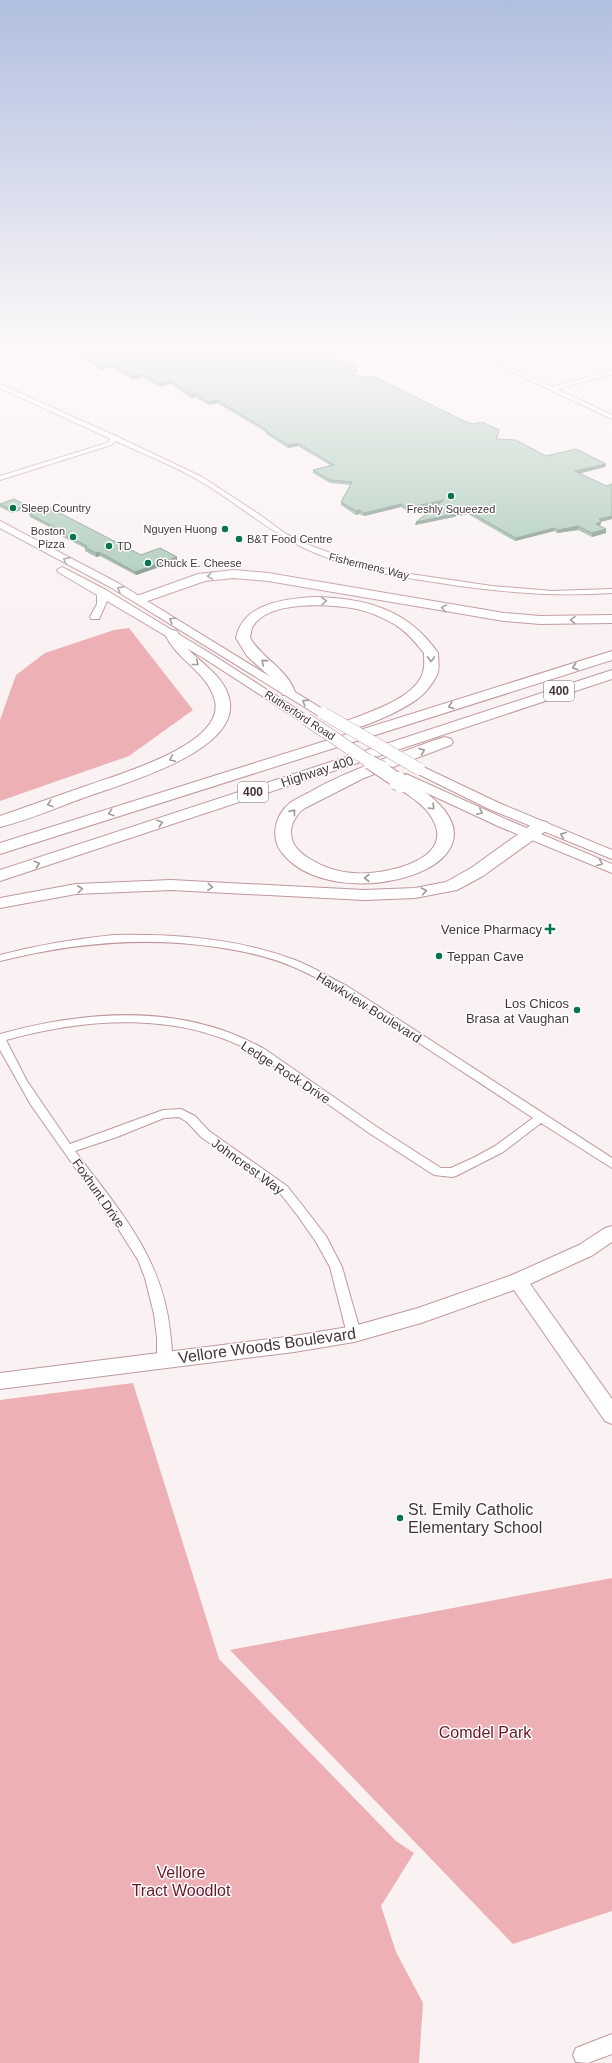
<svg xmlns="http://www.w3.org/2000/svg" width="612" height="2063" font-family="Arial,sans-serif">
	<rect width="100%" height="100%" fill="#faf1f2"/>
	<path fill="#edb0b5" d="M129 628 193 710 129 756 0 801V720L16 675 45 653 114 630Z
		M133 1383 219 1659 396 1841 414 1853 381 1906 396 1952 423 2003 419 2063H0V1400Z
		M612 1578V1911L513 1944 230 1650Z"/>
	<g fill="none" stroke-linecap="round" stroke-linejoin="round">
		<g stroke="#c0989b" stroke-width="2">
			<path id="street" d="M459 347H465L552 387 612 370V374L557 389 612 415V419Z
				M0 384 118 437 202 477 260 515 286 534 309 545 349 560 410 574 492 586 552 591 612 589V593C554 597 497 592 440 583 393 576 345 568 302 547 267 530 237 503 203 483 176 466 145 455 116 441L111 445 0 480V476L107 443 111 439 0 388Z
				M114 935C174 934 237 938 295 960 313 967 329 977 347 986L612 1158V1168L541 1123 503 1152 456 1176 452 1177 434 1175 369 1133 258 1055C182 1011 89 1017 6 1040L27 1081 70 1144 163 1110 181 1109 195 1116 209 1131 287 1186 306 1210 326 1236 342 1267 361 1334 359 1338 354 1339 349 1338 347 1334 330 1267 316 1242 298 1216 279 1192 201 1137 187 1122 179 1117 164 1118 117 1137 75 1151C118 1209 162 1256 170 1331 171 1341 174 1355 169 1364L164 1366 159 1364 157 1360V1338L154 1314 145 1278 138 1260 119 1230 31 1105 0 1050V1034C87 1010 185 1003 266 1050L377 1127 441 1168H451L475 1157 495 1146 533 1118C488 1088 443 1059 399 1030 366 1008 334 985 298 969 272 957 244 951 216 947 142 936 72 943 0 961V955C38 945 75 939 114 935Z
				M612 2034V2054L588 2063 576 2062 573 2055 576 2048Z"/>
		</g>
		<g stroke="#c0989b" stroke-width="2">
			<path id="secondary" d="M0 521 118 583 329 713 323 717 319 716 110 587 0 528Z
				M62 567 106 590 213 655 312 719 306 723 302 722 205 659 107 601 99 619H91L90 617 97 604V595L58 572 57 570Z
				M419 765 499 803 612 850V859L489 809 414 772 413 769Z
				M406 774 510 821 612 864V873L500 827 401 781 400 778 401 775Z
				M612 1226V1242L593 1255 530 1284 612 1399V1424L605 1421 514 1290 421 1323 354 1342 294 1352 0 1389V1373L294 1336 354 1326 418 1308 512 1275 579 1245 605 1228Z"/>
		</g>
		<g stroke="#c0989b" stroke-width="2">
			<path id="highway" d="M234 570 268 573 504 613 540 616 612 615V623L540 624 504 621 268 581 234 578 205 581 139 604 132 600 134 597 198 574Z
				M314 597C365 598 408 609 438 653 438 660 440 668 437 675 433 683 427 691 420 697 407 708 357 733 341 729L338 726 341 723C364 714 416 699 423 672 425 666 424 659 424 653 415 642 406 631 394 624 382 617 370 612 357 609 330 604 270 600 253 626 251 629 251 634 250 638 263 659 287 669 295 692L293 695H283L277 683 247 656 236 638C243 603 284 599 314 597Z
				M172 630 177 631C181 637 183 644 188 649 203 665 227 678 230 703 236 753 119 785 83 798 56 808 28 820 0 827V816C29 806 57 796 86 786 116 775 225 745 215 701 208 672 177 661 165 634L167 631Z
				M612 651V660L0 854V843Z
				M612 670V679L0 881V870Z
				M445 737 451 739 453 742 451 745 364 778 305 808C297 813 290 825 291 834 292 846 300 853 310 859 323 867 338 872 353 873 381 876 458 861 432 818 424 804 408 795 395 786L393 783 395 780C408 776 420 788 429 795 520 868 336 918 283 854 270 839 274 816 290 803 295 799 302 796 308 793 337 776 368 765 399 753 414 748 430 741 445 737Z
				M541 821 547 822 549 826 547 830 483 876 457 890 415 898 364 900 171 890 76 894 0 908V898L76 884 171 880 364 890 415 888 446 882 471 868 535 822Z"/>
		</g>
		<use href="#street" fill="#fff" fill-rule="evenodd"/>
		<use href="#secondary" fill="#fff" fill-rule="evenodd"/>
		<use href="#highway" fill="#fff" fill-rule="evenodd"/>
		<g stroke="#c0989b" stroke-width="13" stroke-linecap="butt">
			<path id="secondary-bridge" d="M323 713 419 769
				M306 719 370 762 384 768"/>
		</g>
		<g stroke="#c0989b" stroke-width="16" stroke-linecap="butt">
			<path id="highway-bridge-far1" d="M370 762 400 782"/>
		</g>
		<g stroke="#c0989b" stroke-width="20" stroke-linecap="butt">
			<path id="highway-bridge" d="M398 781 401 783"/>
		</g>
		<use href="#secondary-bridge" stroke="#fff" stroke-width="12"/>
		<use href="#highway-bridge-far1" stroke="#fff" stroke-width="14"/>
		<use href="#highway-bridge" stroke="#fff" stroke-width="18"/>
	</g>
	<path fill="#8baa99" d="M69 347H314L357 367V370L354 375 462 420 499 433 497 439 546 456 605 467 579 473 601 522V524L599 525 606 529V533L592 537 578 530 557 533 554 531 515 541 468 514 415 525 438 504 407 511 401 507 364 516 359 514 356 515 341 505V502L351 485 330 483 313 473V470L330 465 298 446 288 448 266 434V432L217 403 209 405 195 397 191 398 171 384 160 387 143 377 132 380 113 367 101 370 69 349Z
		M0 504 26 505 27 508 12 513 0 507Z
		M29 514 141 555 177 557V561L136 575 100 556 96 557 85 551V548L55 533V530L30 517Z"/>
	<path fill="#718b7d" d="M113 365V367L101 370V367Z
		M357 367V370L352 378V375Z
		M143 374V377L132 380V377Z
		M171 381V384L160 387 159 384Z
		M195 394V397L191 398V395Z
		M217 400V403L209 405V402Z
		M298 443V446L288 448V445Z
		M606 464 605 467 574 475 575 471Z
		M444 500 443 503 407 511V508Z
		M401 504V507L364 516V513Z
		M26 505 27 508 12 513V510Z
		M360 510 359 514 356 515V511Z
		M468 511V514L415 525 416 522Z
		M612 516V519L601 522V524L596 527V524L599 519Z
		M578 526V530L557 533 558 530Z
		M554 528V531L515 541 516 538Z
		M606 529V533L592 537V533Z
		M99 552 100 556 96 557V553Z
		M177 557V561L136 575 135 572Z"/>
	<path fill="#a2c6b2" stroke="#718b7d" d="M70 347H314L357 367 352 375 377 378 462 420 472 424 482 422 499 430 496 439 516 440 546 456 576 449 606 464 575 471 606 486 612 484V516L599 519 601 521 596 524 606 529 592 533 578 526 558 530 554 528 516 538 468 511 416 522 444 500 407 508 401 504 364 513 360 510 356 511 341 502 352 482 330 480 313 470 334 465 298 443 288 445 266 431 267 430 217 400 209 402 195 394 191 395 171 381 159 384 143 374 132 377 113 365 101 367Z
		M14 499 26 505 12 510 0 504Z
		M50 508 141 555 160 548 177 557 135 572 99 552 96 553 85 547 87 546 55 530 58 529 29 514Z"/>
	<defs><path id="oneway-chevron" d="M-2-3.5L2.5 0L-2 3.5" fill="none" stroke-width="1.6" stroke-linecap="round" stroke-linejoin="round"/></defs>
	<g stroke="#a29a9a">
		<use href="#oneway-chevron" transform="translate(66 560) rotate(-152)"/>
		<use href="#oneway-chevron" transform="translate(210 576) rotate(171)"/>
		<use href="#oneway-chevron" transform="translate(120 589) rotate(-149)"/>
		<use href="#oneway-chevron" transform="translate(324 601) rotate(-1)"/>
		<use href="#oneway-chevron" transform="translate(444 608) rotate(-170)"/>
		<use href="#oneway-chevron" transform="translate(172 620) rotate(-149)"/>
		<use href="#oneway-chevron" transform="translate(573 620) rotate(-179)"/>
		<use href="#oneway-chevron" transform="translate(431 659) rotate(90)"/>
		<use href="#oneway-chevron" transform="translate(264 662) rotate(-140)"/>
		<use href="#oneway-chevron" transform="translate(196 663) rotate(39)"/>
		<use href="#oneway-chevron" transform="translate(575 667) rotate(163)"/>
		<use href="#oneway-chevron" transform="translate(305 702) rotate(-148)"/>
		<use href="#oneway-chevron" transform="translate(451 706) rotate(163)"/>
		<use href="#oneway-chevron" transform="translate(422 751) rotate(-21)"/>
		<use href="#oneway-chevron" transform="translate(172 759) rotate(155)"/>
		<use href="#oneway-chevron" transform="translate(50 804) rotate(161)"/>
		<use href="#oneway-chevron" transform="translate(432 807) rotate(46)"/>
		<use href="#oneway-chevron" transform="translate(293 812) rotate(-51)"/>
		<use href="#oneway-chevron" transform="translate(480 812) rotate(25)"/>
		<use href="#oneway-chevron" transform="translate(111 813) rotate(162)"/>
		<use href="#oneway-chevron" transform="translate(160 823) rotate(-18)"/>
		<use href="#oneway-chevron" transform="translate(563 835) rotate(-158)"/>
		<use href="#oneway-chevron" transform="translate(600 863) rotate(23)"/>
		<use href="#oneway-chevron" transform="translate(37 864) rotate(-18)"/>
		<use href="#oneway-chevron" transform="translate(367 878) rotate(-180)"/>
		<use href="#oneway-chevron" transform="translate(210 887) rotate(3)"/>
		<use href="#oneway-chevron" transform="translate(80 889) rotate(-6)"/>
		<use href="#oneway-chevron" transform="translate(424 891) rotate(-11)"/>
	</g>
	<linearGradient id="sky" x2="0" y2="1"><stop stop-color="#b0bedf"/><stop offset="0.55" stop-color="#fdf9f9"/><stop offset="1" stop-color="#fdf9f9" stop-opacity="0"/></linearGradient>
	<rect width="612" height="635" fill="url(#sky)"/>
	<g fill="#07744d" stroke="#fff" stroke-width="1.5">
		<circle cx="451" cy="496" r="4"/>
		<circle cx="13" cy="508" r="4"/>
		<circle cx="225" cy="529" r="4"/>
		<circle cx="73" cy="537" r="4"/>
		<circle cx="239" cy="539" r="4"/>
		<circle cx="109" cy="546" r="4"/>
		<circle cx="148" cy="563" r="4"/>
		<path d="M548 923h4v4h4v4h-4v4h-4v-4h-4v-4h4z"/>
		<circle cx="439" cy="956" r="4"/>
		<circle cx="577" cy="1010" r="4"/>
		<circle cx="400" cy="1518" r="4"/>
	</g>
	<g text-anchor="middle" stroke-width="3" stroke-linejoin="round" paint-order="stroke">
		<g font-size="11" fill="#453536" stroke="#fff" text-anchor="start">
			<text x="21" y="512">Sleep Country</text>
			<text x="451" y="513" text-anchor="middle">Freshly Squeezed</text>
			<text x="217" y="533" text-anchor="end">Nguyen Huong</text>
			<text x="65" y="535" text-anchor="end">Boston<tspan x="65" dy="13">Pizza</tspan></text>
			<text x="247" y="543">B&amp;T Food Centre</text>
			<text x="117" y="550">TD</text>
			<text x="156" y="567">Chuck E. Cheese</text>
		</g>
		<g font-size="11" fill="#453536" stroke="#fff">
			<text transform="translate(369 566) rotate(14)" y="4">Fishermens Way</text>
			<text transform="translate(300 715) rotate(33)" y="4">Rutherford Road</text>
		</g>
		<g fill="#fff" stroke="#7d7272" stroke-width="1">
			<rect x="544" y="681" width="30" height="20" rx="3"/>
			<rect x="238" y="782" width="30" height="20" rx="3"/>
		</g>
		<g font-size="12" font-weight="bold" fill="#453536">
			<text x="559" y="695">400</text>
			<text x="253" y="796">400</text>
		</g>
		<g font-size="13" fill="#453536" stroke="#fff">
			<text transform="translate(317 771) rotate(-18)" y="5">Highway 400</text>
			<text transform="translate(369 1007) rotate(32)" y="5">Hawkview Boulevard</text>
			<text transform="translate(286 1072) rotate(33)" y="5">Ledge Rock Drive</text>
			<text transform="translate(248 1166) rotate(36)" y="5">Johncrest Way</text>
			<text transform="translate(99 1193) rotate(55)" y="5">Foxhunt Drive</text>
		</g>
		<g font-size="13" fill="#453536" stroke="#fff" text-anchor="end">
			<text x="542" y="934">Venice Pharmacy</text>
			<text x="447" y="961" text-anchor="start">Teppan Cave</text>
			<text x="569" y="1008">Los Chicos<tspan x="569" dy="15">Brasa at Vaughan</tspan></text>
		</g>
		<g font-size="16" fill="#453536" stroke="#fff">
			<text transform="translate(267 1345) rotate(-8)" y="6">Vellore Woods Boulevard</text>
		</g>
		<g font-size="16" fill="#453536" stroke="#fff" text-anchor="start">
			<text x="408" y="1515">St. Emily Catholic<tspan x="408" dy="18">Elementary School</tspan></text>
		</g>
		<g font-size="16" fill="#6a1628" stroke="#fff">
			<text x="485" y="1738">Comdel Park</text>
			<text x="181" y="1878">Vellore<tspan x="181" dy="18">Tract Woodlot</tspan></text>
		</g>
	</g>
</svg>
